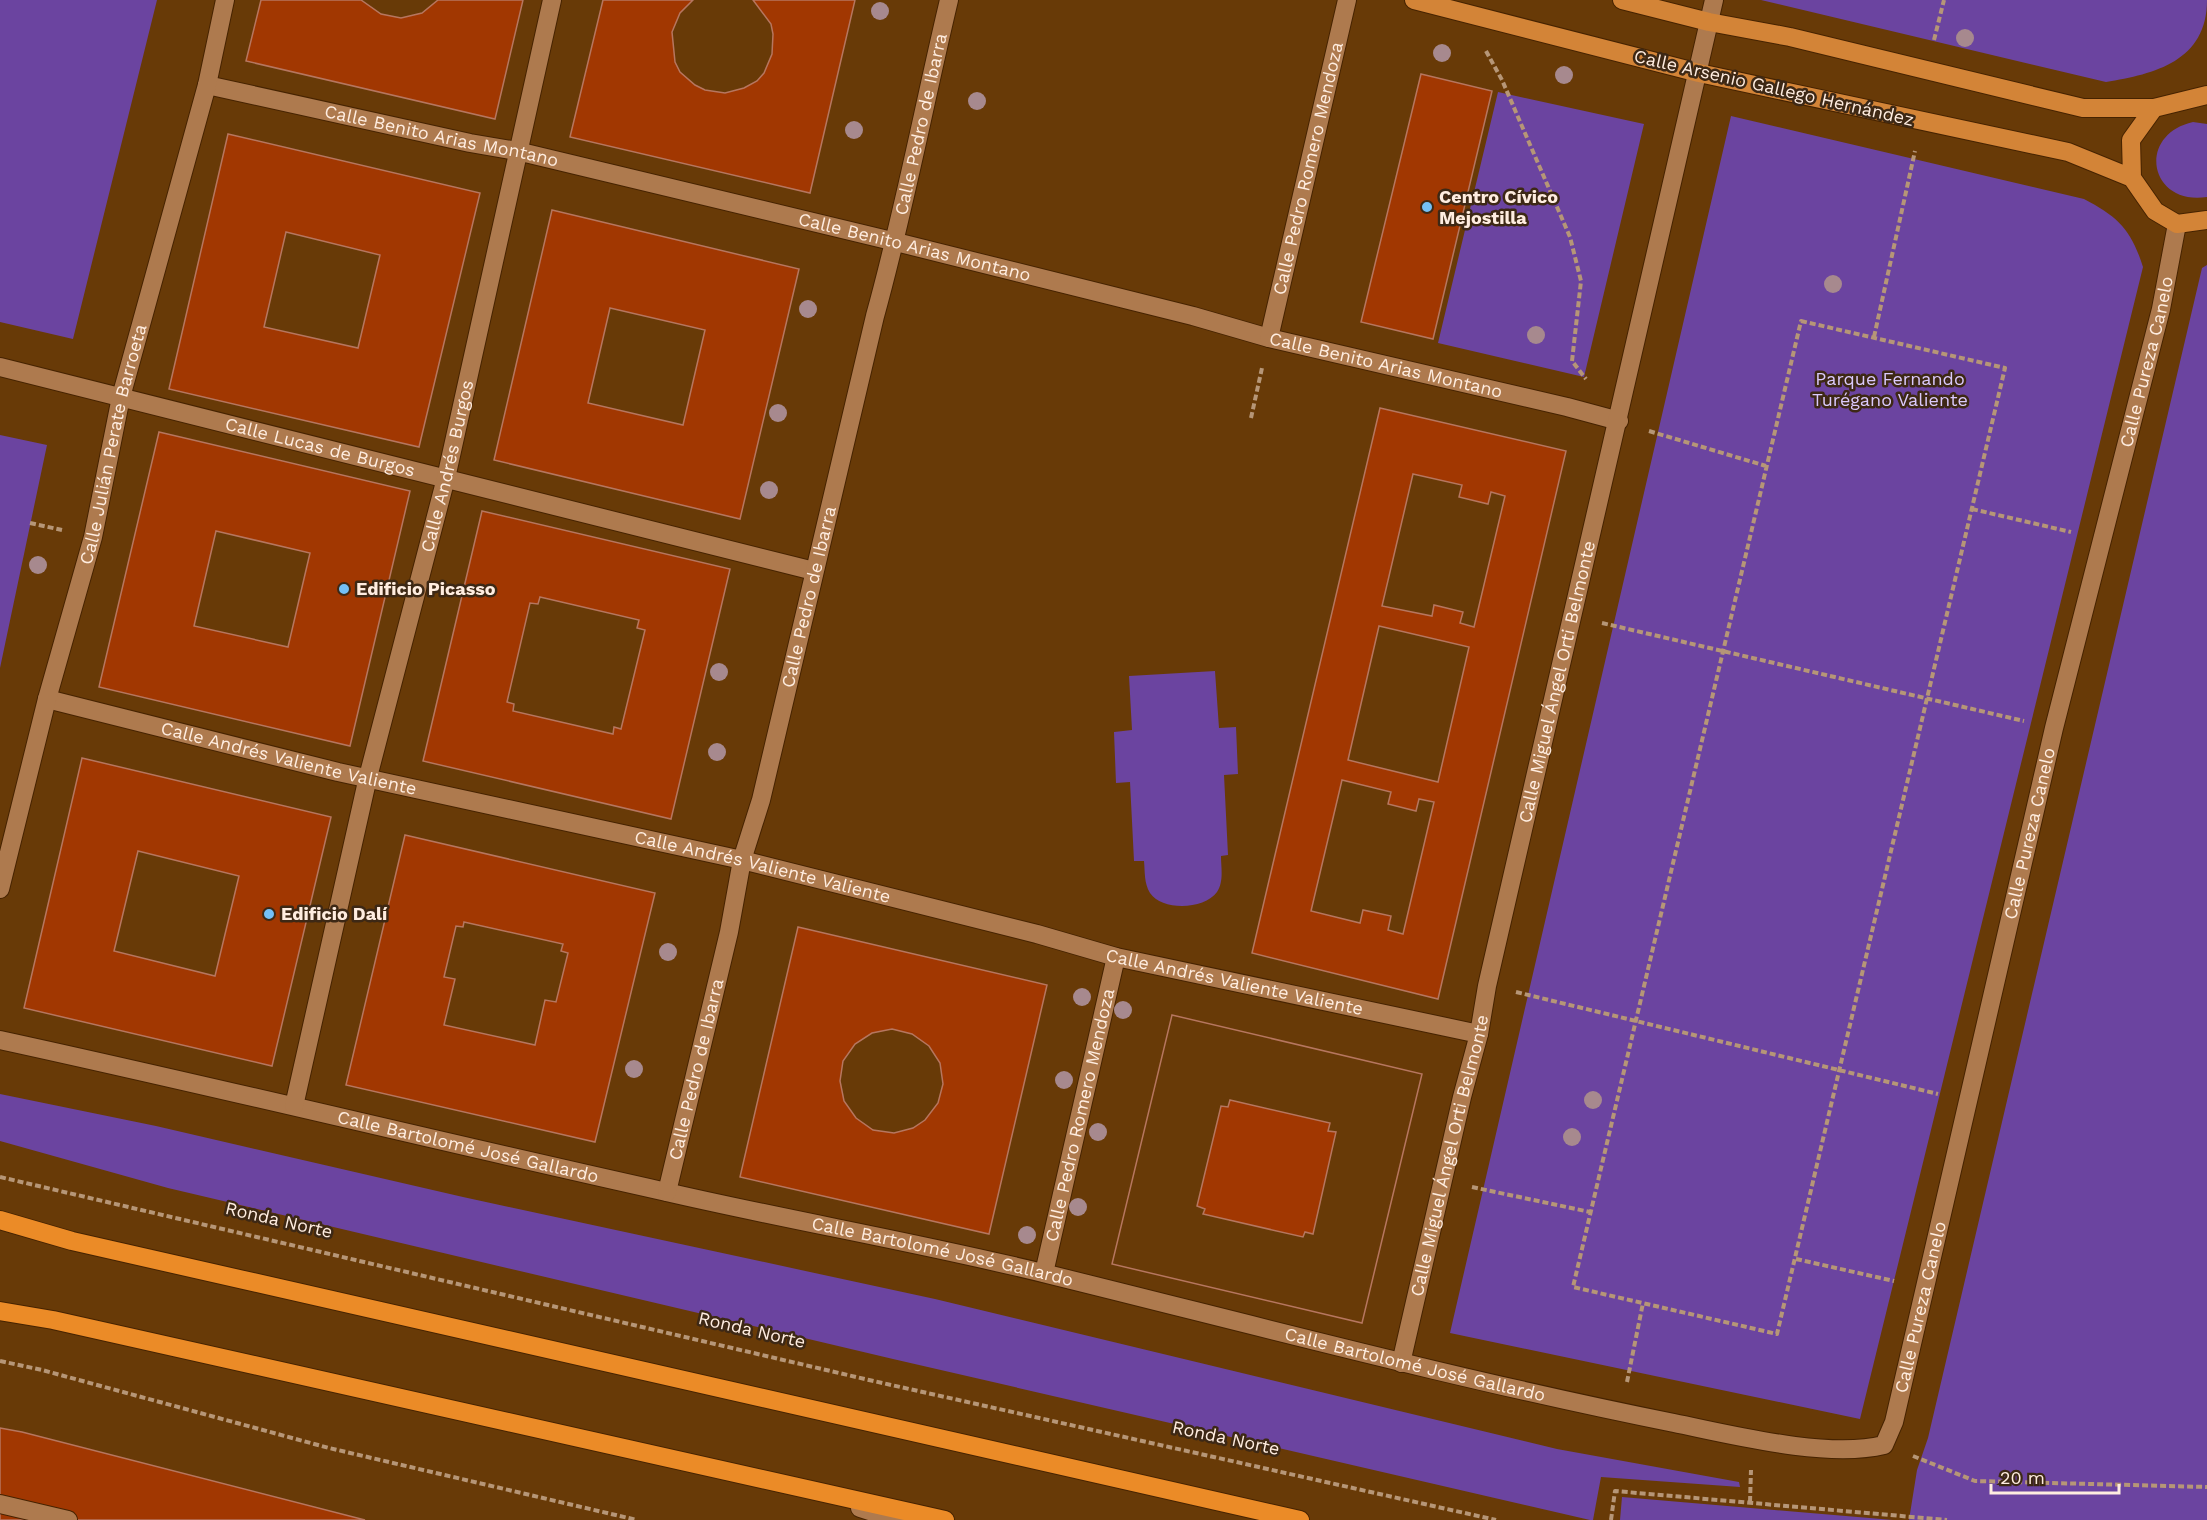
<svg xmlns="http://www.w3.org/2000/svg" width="2207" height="1520" font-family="'Work Sans',sans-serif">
	<rect width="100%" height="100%" fill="#683a07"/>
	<path fill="#6b44a0" d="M0 0H157L73 339 0 322Z
		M1761 0H2207C2207 61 2155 74 2106 82Z
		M1498 92 1644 124 1584 377 1438 343Z
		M1731 116 2084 199C2118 217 2131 229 2143 267L1860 1419 1450 1333Z
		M2193 122 2207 124V197C2149 206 2136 135 2193 122Z
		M2207 265V1520H1909L1917 1470 1928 1438 2202 268Z
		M0 435 47 445 0 668Z
		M1215 671 1219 728 1236 727 1238 774 1224 775 1228 855 1221 856C1221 868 1224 881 1217 892 1204 910 1162 911 1150 893 1144 883 1145 872 1144 861H1134L1130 782 1116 783 1114 732 1132 730 1129 676Z
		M0 1094 156 1126 463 1197 935 1299 1557 1449 1739 1482 1740 1487 1601 1477 1593 1520H1590L893 1359 168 1188 0 1141Z
		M1622 1497 1893 1520H1620Z"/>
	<path fill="#a13701" stroke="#b6765f" stroke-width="1.5" fill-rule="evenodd" d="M261 0H361L381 14 401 18 422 13 438 0H523L495 119 246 61Z
		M603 0H693L680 13 672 32 675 62 680 72 695 85 705 90 725 93 744 88 757 81 764 73 772 54 773 34 771 24 753 0H855L810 193 570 137Z
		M1421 74 1492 91 1433 339 1361 322Z
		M228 134 480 193 419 447 169 389ZM286 232 380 255 358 348 264 327Z
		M552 210 799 269 740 519 494 460ZM610 308 705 330 683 425 588 403Z
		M1380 408 1566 451 1438 999 1252 953ZM1413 474 1462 485 1459 497 1488 504 1491 492 1505 496 1474 627 1460 623 1463 612 1434 605 1432 616 1382 606ZM1379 626 1469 647 1438 782 1348 760ZM1342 780 1391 792 1388 804 1416 811 1419 799 1434 802 1403 934 1388 930 1391 916 1363 910 1360 923 1311 911Z
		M159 432 410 491 350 746 99 687ZM216 531 310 553 288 647 194 626Z
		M482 511 730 569 671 819 423 761ZM540 597 639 620 637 628 645 630 621 729 614 727 613 734 513 711 514 704 507 702 530 603 538 604Z
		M82 758 331 817 272 1066 24 1008ZM138 851 239 876 215 976 114 951Z
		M405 835 655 893 595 1142 346 1085ZM464 922 563 944 561 951 568 953 556 1002 545 1000 535 1045 444 1025 455 979 444 977 456 926 463 927Z
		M798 927 1047 985 989 1234 740 1177ZM892 1029 912 1034 929 1046 940 1063 943 1084 938 1103 925 1120 913 1128 894 1133 873 1130 856 1118 844 1101 840 1081 843 1061 855 1044 872 1033Z
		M1172 1015 1422 1074 1362 1323 1112 1264ZM1230 1100 1330 1123 1328 1131 1336 1132 1313 1234 1305 1232 1303 1237 1203 1214 1205 1209 1197 1206 1221 1106 1228 1107Z
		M1172 1015 1422 1074 1362 1323 1112 1264Z
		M0 1428 22 1432 365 1520H0Z"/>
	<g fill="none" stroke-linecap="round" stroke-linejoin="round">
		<g stroke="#462300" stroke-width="20">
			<g id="minor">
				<path id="s1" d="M207 85 470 143 517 151 896 242 1193 316 1269 338 1567 407 1619 421"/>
				<path id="s2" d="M1269 338 1347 0"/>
				<path id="s3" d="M0 367 814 571"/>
				<path id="s4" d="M47 699 338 772 742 860 1037 934 1116 957 1479 1034"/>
				<path id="s5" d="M0 889 47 699 93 537 121 397 207 85 225 0"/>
				<path id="s6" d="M0 1040C221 1088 441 1142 662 1191 791 1221 922 1243 1051 1275 1258 1326 1464 1381 1674 1423 1733 1435 1827 1459 1884 1445L1894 1422 2054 728 2161 309 2177 224"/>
				<path id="s7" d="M294 1106 368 777 446 478 552 0"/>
				<path id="s8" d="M667 1192 729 932 742 860 761 800 875 316C904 212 924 105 949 0"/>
				<path id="s9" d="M1044 1273 1116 957"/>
				<path id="s10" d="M1401 1363 1462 1097 1479 1034 1487 986 1714 0"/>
				<path d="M0 1504 68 1520"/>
				<path d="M860 1508 898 1520"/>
			</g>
		</g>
		<g stroke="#462300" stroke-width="20">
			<path id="major" d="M1414 0 1699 73 2068 152 2132 178
				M1622 0 1709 22 1790 37 2083 108H2154L2207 95
				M2154 108 2131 140 2132 178 2155 211 2177 224 2207 220"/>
		</g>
		<g stroke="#462300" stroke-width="20">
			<path id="highway" d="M0 1220 72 1241 1300 1520
				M0 1311 53 1320 945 1520"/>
		</g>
		<path stroke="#b69677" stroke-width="4" stroke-dasharray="6 3" stroke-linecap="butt" d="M1934 40 1944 0
			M1486 51 1502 80 1570 237 1581 281 1572 361 1586 379
			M1801 321 2005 368 1777 1334 1573 1287Z
			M1874 337 1915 151
			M1251 418 1262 368
			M1649 431 1766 466
			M1972 509 2071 532
			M30 523 62 530
			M1602 623 2024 721
			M1516 992 1938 1094
			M0 1177 869 1380 1496 1520
			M1472 1187 1590 1212
			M1796 1259 1894 1281
			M0 1361 42 1370 329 1448 637 1520
			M1627 1382 1643 1303
			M1913 1456 1975 1481 2207 1487
			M1750 1502 1751 1470
			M1611 1520 1615 1491 1947 1520"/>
		<use href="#minor" stroke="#ae7a4e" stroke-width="18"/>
		<use href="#major" stroke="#d38437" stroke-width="18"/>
		<use href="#highway" stroke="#eb8b27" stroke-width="18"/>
	</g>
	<g fill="#a7898e">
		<circle cx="880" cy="11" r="9"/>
		<circle cx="1965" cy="38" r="9"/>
		<circle cx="1442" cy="53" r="9"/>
		<circle cx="1564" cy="75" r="9"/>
		<circle cx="977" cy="101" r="9"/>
		<circle cx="854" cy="130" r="9"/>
		<circle cx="1833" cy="284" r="9"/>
		<circle cx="808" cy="309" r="9"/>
		<circle cx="1536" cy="335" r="9"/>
		<circle cx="778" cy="413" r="9"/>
		<circle cx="769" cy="490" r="9"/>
		<circle cx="38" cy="565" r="9"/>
		<circle cx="719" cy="672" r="9"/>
		<circle cx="717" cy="752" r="9"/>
		<circle cx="668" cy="952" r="9"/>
		<circle cx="1082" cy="997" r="9"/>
		<circle cx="1123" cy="1010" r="9"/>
		<circle cx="634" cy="1069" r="9"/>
		<circle cx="1064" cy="1080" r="9"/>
		<circle cx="1593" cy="1100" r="9"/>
		<circle cx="1098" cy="1132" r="9"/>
		<circle cx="1572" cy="1137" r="9"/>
		<circle cx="1078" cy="1207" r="9"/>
		<circle cx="1027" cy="1235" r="9"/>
	</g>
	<g fill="#74c0f6" stroke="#3d2815" stroke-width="2">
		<circle cx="1427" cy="207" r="6"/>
		<circle cx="344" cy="589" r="6"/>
		<circle cx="269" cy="914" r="6"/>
	</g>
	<g text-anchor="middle" stroke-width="5" stroke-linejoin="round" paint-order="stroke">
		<g font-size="18" fill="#ffede0" stroke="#3d2815">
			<text transform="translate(1774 88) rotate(13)" y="6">Calle Arsenio Gallego Hernández</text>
			<text dy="6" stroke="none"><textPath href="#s8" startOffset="1098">Calle Pedro de Ibarra</textPath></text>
			<text dy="6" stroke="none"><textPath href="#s1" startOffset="240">Calle Benito Arias Montano</textPath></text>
			<text dy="6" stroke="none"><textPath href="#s2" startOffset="174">Calle Pedro Romero Mendoza</textPath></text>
			<text dy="6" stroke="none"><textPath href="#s1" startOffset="726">Calle Benito Arias Montano</textPath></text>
			<text dy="6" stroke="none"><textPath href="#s6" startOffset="3045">Calle Pureza Canelo</textPath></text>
			<text dy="6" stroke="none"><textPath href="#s1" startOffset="1212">Calle Benito Arias Montano</textPath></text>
			<text dy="6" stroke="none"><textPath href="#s5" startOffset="459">Calle Julián Perate Barroeta</textPath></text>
			<text dy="6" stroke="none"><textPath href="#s3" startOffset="330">Calle Lucas de Burgos</textPath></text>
			<text dy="6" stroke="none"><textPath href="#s7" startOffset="658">Calle Andrés Burgos</textPath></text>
			<text dy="6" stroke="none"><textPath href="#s8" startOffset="612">Calle Pedro de Ibarra</textPath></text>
			<text dy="6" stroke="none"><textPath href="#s10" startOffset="699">Calle Miguel Ángel Orti Belmonte</textPath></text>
			<text dy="6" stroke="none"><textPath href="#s4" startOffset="249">Calle Andrés Valiente Valiente</textPath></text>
			<text dy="6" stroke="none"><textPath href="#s6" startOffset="2559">Calle Pureza Canelo</textPath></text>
			<text dy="6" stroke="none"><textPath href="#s4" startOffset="735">Calle Andrés Valiente Valiente</textPath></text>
			<text dy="6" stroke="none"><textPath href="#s4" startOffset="1221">Calle Andrés Valiente Valiente</textPath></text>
			<text dy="6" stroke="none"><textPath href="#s8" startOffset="126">Calle Pedro de Ibarra</textPath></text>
			<text dy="6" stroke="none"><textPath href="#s9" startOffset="162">Calle Pedro Romero Mendoza</textPath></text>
			<text dy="6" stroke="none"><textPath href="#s6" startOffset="480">Calle Bartolomé José Gallardo</textPath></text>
			<text dy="6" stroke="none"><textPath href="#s10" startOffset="213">Calle Miguel Ángel Orti Belmonte</textPath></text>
			<text transform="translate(279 1220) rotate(13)" y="6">Ronda Norte</text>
			<text dy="6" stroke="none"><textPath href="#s6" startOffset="966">Calle Bartolomé José Gallardo</textPath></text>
			<text dy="6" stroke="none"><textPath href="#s6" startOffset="2073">Calle Pureza Canelo</textPath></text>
			<text transform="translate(752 1330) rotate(13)" y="6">Ronda Norte</text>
			<text dy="6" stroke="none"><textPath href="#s6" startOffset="1452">Calle Bartolomé José Gallardo</textPath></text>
			<text transform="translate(1226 1438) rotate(12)" y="6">Ronda Norte</text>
		</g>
		<g font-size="18" font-weight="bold" fill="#ffede0" stroke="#3d2815" text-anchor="start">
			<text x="1439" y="203">Centro Cívico<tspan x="1439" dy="21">Mejostilla</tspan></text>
			<text x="356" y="595">Edificio Picasso</text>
			<text x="281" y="920">Edificio Dalí</text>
		</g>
		<g font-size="18" fill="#dbcafd" stroke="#3d2815">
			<text x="1890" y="385">Parque Fernando<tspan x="1890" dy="21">Turégano Valiente</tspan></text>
		</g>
	</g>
	<path d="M1991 1484v9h128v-9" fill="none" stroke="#ffede0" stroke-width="3"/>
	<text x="2000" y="1484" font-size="18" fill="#ffede0" stroke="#3d2815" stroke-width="4.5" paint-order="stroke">20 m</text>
</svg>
